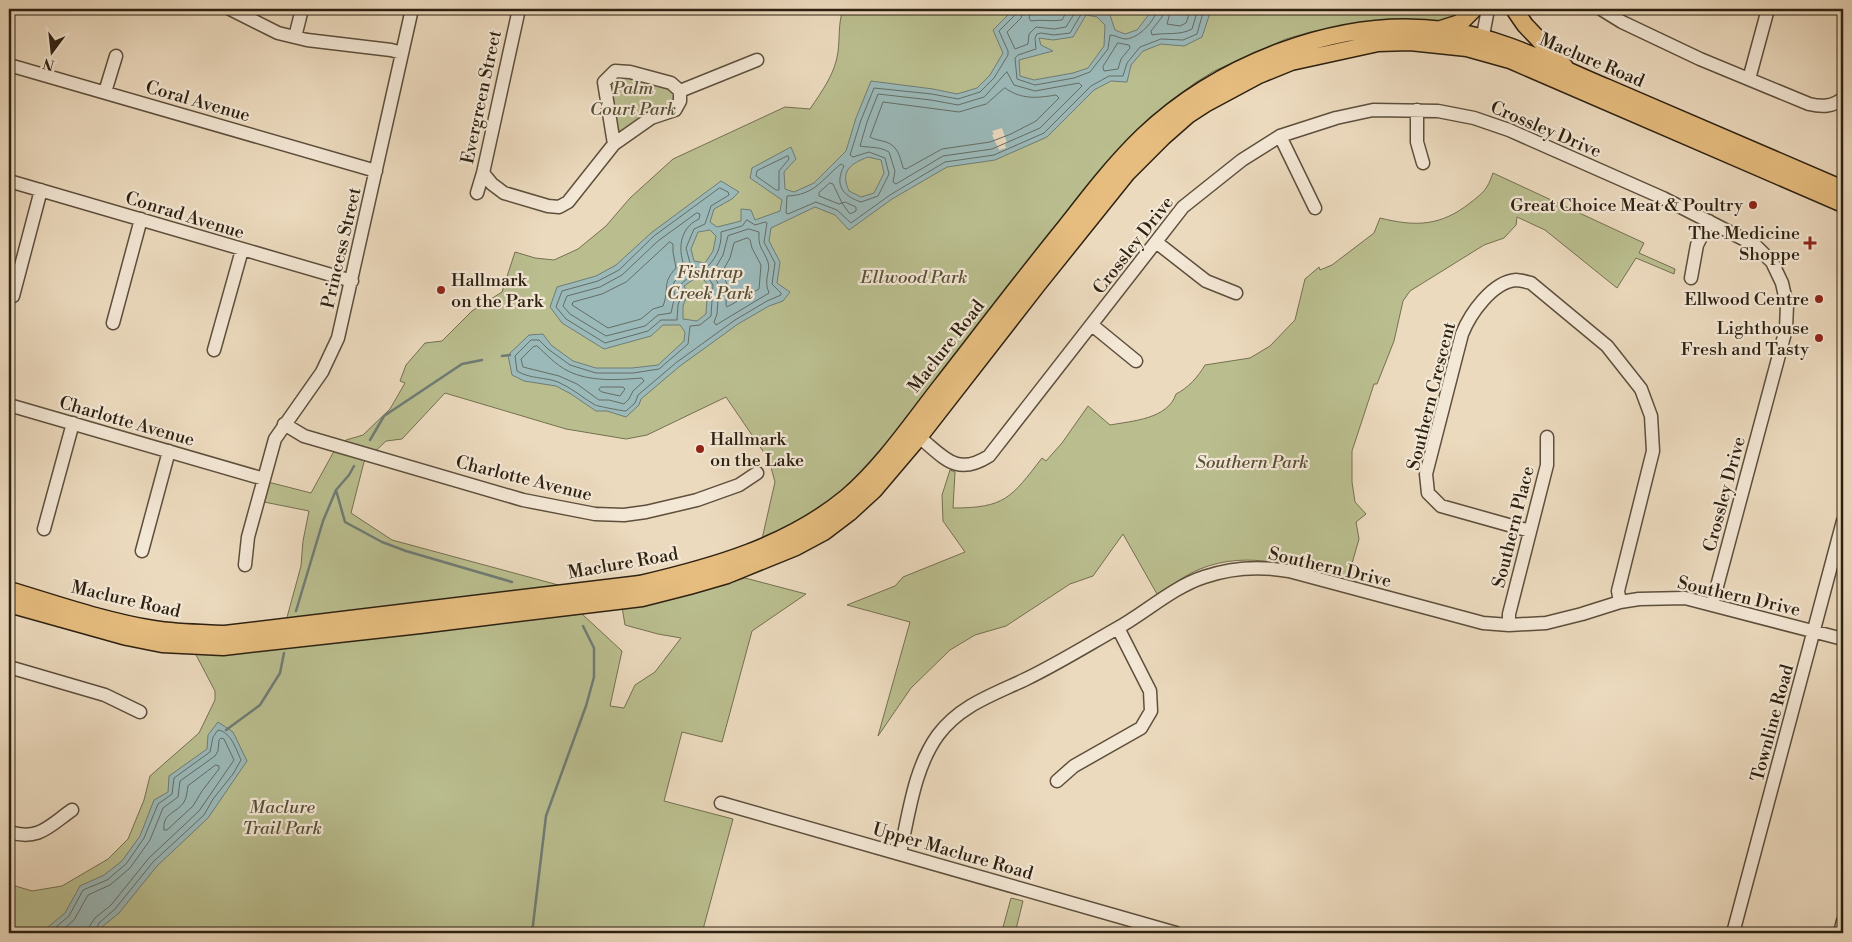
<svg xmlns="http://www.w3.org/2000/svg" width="1852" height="942" font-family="'Libre Bodoni',serif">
	<rect width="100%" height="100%" fill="#ecdabe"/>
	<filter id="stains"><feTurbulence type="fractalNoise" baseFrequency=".004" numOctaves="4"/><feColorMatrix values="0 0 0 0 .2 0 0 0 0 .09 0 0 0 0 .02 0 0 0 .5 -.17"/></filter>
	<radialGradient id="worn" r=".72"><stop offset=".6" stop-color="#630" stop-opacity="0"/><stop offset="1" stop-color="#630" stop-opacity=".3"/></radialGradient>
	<path fill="#babe8f" stroke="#747050" d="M843 9H1466L1458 18 1442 23 1389 21 1347 25 1310 32 1286 39 1214 71 1195 83 1169 102 1122 148 862 474 816 513 762 539 775 482 769 460 726 397 647 435 626 439 566 429 445 393 402 439 386 441 364 462 351 513 392 540 562 586 286 621 301 566 303 541 309 511 259 501 264 481 311 493 333 453 346 440 363 435 390 409 405 383 400 381 406 365 425 343 442 341 472 311 502 292 515 252 535 258 554 260 578 249 606 226 630 198 673 159 785 107 810 109C822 91 835 74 838 52 840 36 838 25 843 9Z
		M617 74C628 77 660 82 667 86 675 90 675 99 672 106L621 134 618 133 607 82Z
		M1493 173 1644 243 1639 253 1675 269 1674 274 1636 258 1617 288 1545 230 1517 217 1516 225 1504 238 1484 245 1410 291 1403 301 1394 341 1377 384H1374L1352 451V482L1355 502 1366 514 1356 522 1359 539 1347 581C1299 567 1249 549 1200 569 1185 575 1171 586 1157 594L1123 534 1093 576 1070 584 1006 626 975 635 950 650 911 688 878 736 910 622 847 605 895 586 903 577 965 552 943 521 942 495 950 470 955 472 953 508C1005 508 1011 498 1042 458L1046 461 1062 443 1088 406 1110 425C1132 421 1168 419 1176 394 1188 388 1198 377 1205 365L1250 358 1270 346 1295 320 1305 279 1319 267 1320 270 1332 265 1374 233 1380 218C1416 227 1441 226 1470 203 1484 192 1487 190 1493 173Z
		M745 578 806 594 752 631 722 742 682 732 664 801 733 819 702 933H9V884L32 891 62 886 108 859 128 839 144 800 150 776 199 733 215 700V691L195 653 381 636 582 614 622 651 610 706 624 708 635 685 655 672 681 638 658 634 625 625 622 607 692 594Z
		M1011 898 1023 901 1015 933H1000L1002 931Z"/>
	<path fill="#9bb9b9" stroke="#6f7c76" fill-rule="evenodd" d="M1014 9H1108L1115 30 1125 34 1137 30 1153 9H1209V16L1202 37 1184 46 1161 44 1143 51 1131 65 1127 82 1111 81 1094 90 1047 137 995 160 947 167 892 199 849 230 835 215 815 207 771 228 769 241 780 262 777 283 790 292 783 301 769 306 738 324 680 366 641 399 639 405 626 417 607 411H596L571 394 556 386 524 381 512 375 508 355 529 335 543 334 551 345 573 361 596 368H632L658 365 684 341 685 332 680 325H663L651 336 604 349 562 323 550 307 557 287 596 276 616 265 651 233 721 181 739 192 732 199 714 209 710 222 717 227 741 221V209L751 210 755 220 780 211 782 200 750 178 752 168 791 147 796 159 784 172 785 189 794 192 814 183 846 151 856 118 871 81 933 89 957 94 977 88 990 75 1003 53 993 30ZM1086 15 1097 17 1105 25 1104 46 1088 68 1073 73 1034 80 1020 76 1019 60 1053 51 1041 45 1039 38 1053 40 1073 37ZM868 157 881 160 884 173 874 193 861 197 849 191C840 171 850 164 868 157ZM710 230 716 236 713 251 705 263 694 261 691 249 698 232ZM700 275 708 285 706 314 697 321 683 319V306L688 293 684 286Z
		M218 722 233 732 247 761 208 818 157 866 119 913 103 926 98 933H41L65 913 80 886 104 875 122 861 140 836 154 800 168 792 169 776 207 749 208 735Z"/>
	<path fill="#ecdabe" d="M1002 128 1007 143 1005 144 1006 148 999 150 992 135 994 134 992 131Z"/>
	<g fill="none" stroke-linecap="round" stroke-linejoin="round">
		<path stroke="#646d65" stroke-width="1" d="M1017 9 1016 14 999 31 1008 51V55L994 78 980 92 958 99 932 94 874 88 861 120 850 155 853 157 869 152 885 158 889 174 878 196 861 202C843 196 834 185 844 166L841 164C821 180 815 195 787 196L786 213 788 214 816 202 837 210 851 223 890 195 945 162 994 155 1044 133 1091 86 1109 76H1123L1127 63 1140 47 1161 39 1183 40 1197 34 1204 9
			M1024 9 1021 18 1007 32 1015 49 1028 44 1029 34 1036 27 1054 29 1066 27 1077 9
			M1031 9 1029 18 1031 21C1041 19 1051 22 1062 20L1068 9
			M1103 9 1101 13 1087 10 1083 11 1070 33 1054 35 1041 33 1037 34 1035 38 1036 49 1018 55 1015 58 1017 79 1035 85 1074 78 1090 72 1108 49 1110 35C1115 35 1121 39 1126 39 1139 38 1155 21 1157 9
			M1163 9 1162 17 1151 31 1152 35C1166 32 1179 36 1192 29L1198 9
			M1171 9 1167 24 1180 26 1186 23 1191 9
			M1118 43 1129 45 1130 48 1121 59 1118 69 1104 71 1103 67Z
			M1007 72 1014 85 1035 91 1079 83 1082 86 1040 128 992 149 943 156 896 184 893 182 895 171 889 152C879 146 869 148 860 146L867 122 878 94 931 100 958 105 984 97Z
			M1005 88C1022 100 1037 98 1056 95L1059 98 1036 121 1011 134 990 142 942 149 906 169 903 168C900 157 898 146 886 142 880 140 875 140 870 137L883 102 959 112 986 104Z
			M788 156 789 159 779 171V190H776L756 176 757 171Z
			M830 183 833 184 842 203 845 202 856 207V211L850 214 842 203 839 204 819 196V193Z
			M720 188 728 192 729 195 711 206 705 224 694 229 686 248 690 263 698 269 680 285 682 294 678 305 677 320H661L648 331 605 343 566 319 556 307 562 291 598 281 619 270 654 236Z
			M697 213 700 214 699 219C679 228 677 251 686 270L674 282 673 288 675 295 671 313 658 315 645 326 606 336 570 314 563 306 567 296 600 287 622 275 658 241Z
			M747 220 755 225 765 222 767 223 764 242 775 263 772 284 781 293V295L767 301 735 320 677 362 638 395 635 403 626 411C622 411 597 406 595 405 583 398 572 388 558 382 545 377 530 379 517 371L515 356 531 340H539L548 349 570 365 596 373H633L659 369 688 344 690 326 700 325 711 316 713 285 703 270C715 262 722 247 721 232L742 226Z
			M749 229 759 232C758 249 763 248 768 262 771 271 763 279 769 293L716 325 714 322 717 314 719 286 713 272 723 255 728 236Z
			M748 238 750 240 752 248 761 265 759 289 727 307 726 305 727 284 722 272 730 258 734 243Z
			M670 242 673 244V252L676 268C661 284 670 288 663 306L653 309 641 319 608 328 572 305 573 302 602 294 626 282Z
			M537 346C546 354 556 365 568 371 590 382 618 380 642 378L644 381 633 391 629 399 624 404 609 400H599L577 384 559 376 523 367 521 359 533 347Z
			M601 387H623L625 389 620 396 602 392 599 390Z
			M216 765 219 766V769L202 791 193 806 167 830H164C162 813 177 813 184 802 187 797 187 791 188 786Z
			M49 933 69 916 83 890 107 880 126 864 144 838 158 804 172 794 174 778 210 752 213 737 218 730C231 732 236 749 241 760L233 774 213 799 204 815 153 862 115 909 99 923 95 933
			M59 933 74 920 88 895 110 885 130 868 150 840 163 808 178 797 180 781 215 756 218 751 219 740 221 738 224 739 234 760 199 811 149 858 111 905 95 918 89 927 88 933"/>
		<path stroke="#6f7c76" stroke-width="2.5" d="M502 356 510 355
			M370 440 384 416 462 364 482 360
			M336 490 345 522 382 542 406 551 512 582
			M296 611 323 521 336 490 349 475 354 466
			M226 730 260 705 280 673 284 653
			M532 933 546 816 586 706 594 677V648L583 626"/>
		<g stroke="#5d4f3c" stroke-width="15">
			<path id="minor" d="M230 9 278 33 307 40 391 50 402 53
				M1601 9 1622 22 1700 59 1809 104C1822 107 1833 107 1843 98
				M295 37 302 9
				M1481 46 1488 9
				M9 65 376 171
				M1749 79 1768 9
				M680 91 757 60
				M105 92 116 56
				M1417 110V142L1423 163
				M1280 136 1315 208
				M483 173 492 184 504 193 548 206 559 207 568 202 614 144 651 118 675 110 680 101V91L671 83 630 72 615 71 604 82 614 144
				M9 181 352 281
				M477 193 483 173 519 9
				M1156 242 1206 281 1236 293
				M1691 278 1697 245 1709 221
				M13 296 41 190
				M113 323 141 219
				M1092 325 1136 361
				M214 350 242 250
				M9 405 264 479
				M284 424 304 436 523 500 595 514 624 515 646 512 697 500 739 485 757 473
				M919 437C944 457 956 477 989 456L1183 207 1242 160 1280 136 1336 118 1373 110 1438 111 1474 118 1509 130 1663 198 1755 245 1772 262 1782 283 1787 305 1786 329 1712 605
				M44 529 73 423
				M1530 531 1441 506 1428 493 1426 474 1462 334C1470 314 1492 282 1516 280 1520 280 1527 282 1531 283L1607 346 1641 389 1651 416 1653 451 1618 591 1620 602
				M142 551 169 451
				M245 565 248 537 275 439 322 372 338 338 412 9
				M1509 625V614L1547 465V437
				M9 667 105 695 140 712
				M1057 781 1074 766 1141 728 1151 711 1150 691 1118 628
				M721 803 1176 933
				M9 832C39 841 49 826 72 810
				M900 853C909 814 914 768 938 735 960 705 995 694 1026 679 1057 664 1086 646 1116 629 1145 613 1173 587 1204 577 1233 567 1260 566 1289 571L1483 623 1509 625 1546 623 1582 614 1620 602 1639 599 1685 598 1843 639
				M1733 933 1843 521
				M1840 933 1843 921"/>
		</g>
		<g stroke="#2d2111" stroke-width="19">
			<path id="major" d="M1514 9 1525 25 1565 67
				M1441 29 1460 23 1474 9
				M9 590C56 604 104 621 153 629 177 633 201 633 225 634L640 584C713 567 788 546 847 497 883 466 912 423 941 386 983 332 1024 278 1067 225 1091 194 1115 163 1143 136 1219 64 1339 16 1444 30 1502 37 1555 66 1608 88 1687 122 1765 156 1843 189
				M9 604 127 637 162 644 223 647 420 625 642 598 689 586 727 575 796 547 824 532 849 513 874 490 919 437 1038 284 1127 173 1163 137 1188 115 1205 104 1259 75 1291 62 1378 43 1410 42 1467 48 1510 60 1843 204"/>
		</g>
		<use href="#minor" stroke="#f3e7d5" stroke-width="12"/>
		<use href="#major" stroke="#e6bd7f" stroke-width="16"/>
	</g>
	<g fill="#8f2418" stroke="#f3e7d5" stroke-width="2">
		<circle cx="1753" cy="205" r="5"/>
		<path d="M1807.5 235.5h5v5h5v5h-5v5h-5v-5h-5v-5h5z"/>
		<circle cx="441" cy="290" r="5"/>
		<circle cx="1819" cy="299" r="5"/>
		<circle cx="1819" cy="338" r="5"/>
		<circle cx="700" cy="449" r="5"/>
	</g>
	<g text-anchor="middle" stroke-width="4.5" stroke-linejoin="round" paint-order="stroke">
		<g font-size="18" fill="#2d2111" stroke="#f3e7d5">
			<text transform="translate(1592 60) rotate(23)" y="6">Maclure Road</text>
			<text transform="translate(481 97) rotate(-78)" y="6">Evergreen Street</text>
			<text transform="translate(198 101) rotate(16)" y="6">Coral Avenue</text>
			<text transform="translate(1546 129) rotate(23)" y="6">Crossley Drive</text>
			<text transform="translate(185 215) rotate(17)" y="6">Conrad Avenue</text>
			<text transform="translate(1133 245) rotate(-52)" y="6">Crossley Drive</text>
			<text transform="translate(341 248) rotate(-77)" y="6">Princess Street</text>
			<text transform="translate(946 346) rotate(-52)" y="6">Maclure Road</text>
			<text transform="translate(1431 396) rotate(-76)" y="6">Southern Crescent</text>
			<text transform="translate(127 421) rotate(16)" y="6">Charlotte Avenue</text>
			<text transform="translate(524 478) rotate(14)" y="6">Charlotte Avenue</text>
			<text transform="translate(1724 494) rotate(-75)" y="6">Crossley Drive</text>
			<text transform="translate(1513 527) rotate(-76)" y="6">Southern Place</text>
			<text transform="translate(623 563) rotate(-10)" y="6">Maclure Road</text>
			<text transform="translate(1330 567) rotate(13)" y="6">Southern Drive</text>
			<text transform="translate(1739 596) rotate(13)" y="6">Southern Drive</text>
			<text transform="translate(126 599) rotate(13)" y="6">Maclure Road</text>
			<text transform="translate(1772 723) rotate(-75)" y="6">Townline Road</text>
			<text transform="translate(953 851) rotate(16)" y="6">Upper Maclure Road</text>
		</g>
		<g font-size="18" font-style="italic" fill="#575037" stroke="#f3e7d5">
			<text x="633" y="94">Palm<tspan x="633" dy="21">Court Park</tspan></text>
			<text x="710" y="278">Fishtrap<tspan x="710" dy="21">Creek Park</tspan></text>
			<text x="914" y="283">Ellwood Park</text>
			<text x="1252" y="468">Southern Park</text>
			<text x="282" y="813">Maclure<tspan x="282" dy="21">Trail Park</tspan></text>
		</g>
		<g font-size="18" fill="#2d2111" stroke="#f3e7d5" text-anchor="end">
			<text x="1743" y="211">Great Choice Meat &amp; Poultry</text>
			<text x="1800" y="239">The Medicine<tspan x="1800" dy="21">Shoppe</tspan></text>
			<text x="451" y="286" text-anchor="start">Hallmark<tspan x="451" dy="21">on the Park</tspan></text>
			<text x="1809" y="305">Ellwood Centre</text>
			<text x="1809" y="334">Lighthouse<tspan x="1809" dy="21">Fresh and Tasty</tspan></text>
			<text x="710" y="445" text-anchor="start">Hallmark<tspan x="710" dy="21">on the Lake</tspan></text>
		</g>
	</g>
	<rect width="1852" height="942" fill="none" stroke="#ecdabe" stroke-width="30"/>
	<rect x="10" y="10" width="1832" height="922" fill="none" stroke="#2d2111" stroke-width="2.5"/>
	<rect x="15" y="15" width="1822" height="912" fill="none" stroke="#2d2111"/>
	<g transform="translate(52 52) rotate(195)" stroke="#f3e7d5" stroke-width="4" paint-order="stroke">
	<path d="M0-4L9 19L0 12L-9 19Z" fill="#2d2111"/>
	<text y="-8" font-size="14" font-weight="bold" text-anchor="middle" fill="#2d2111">N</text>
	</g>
	<rect width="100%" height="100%" filter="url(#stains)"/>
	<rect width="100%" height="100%" fill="url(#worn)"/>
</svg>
